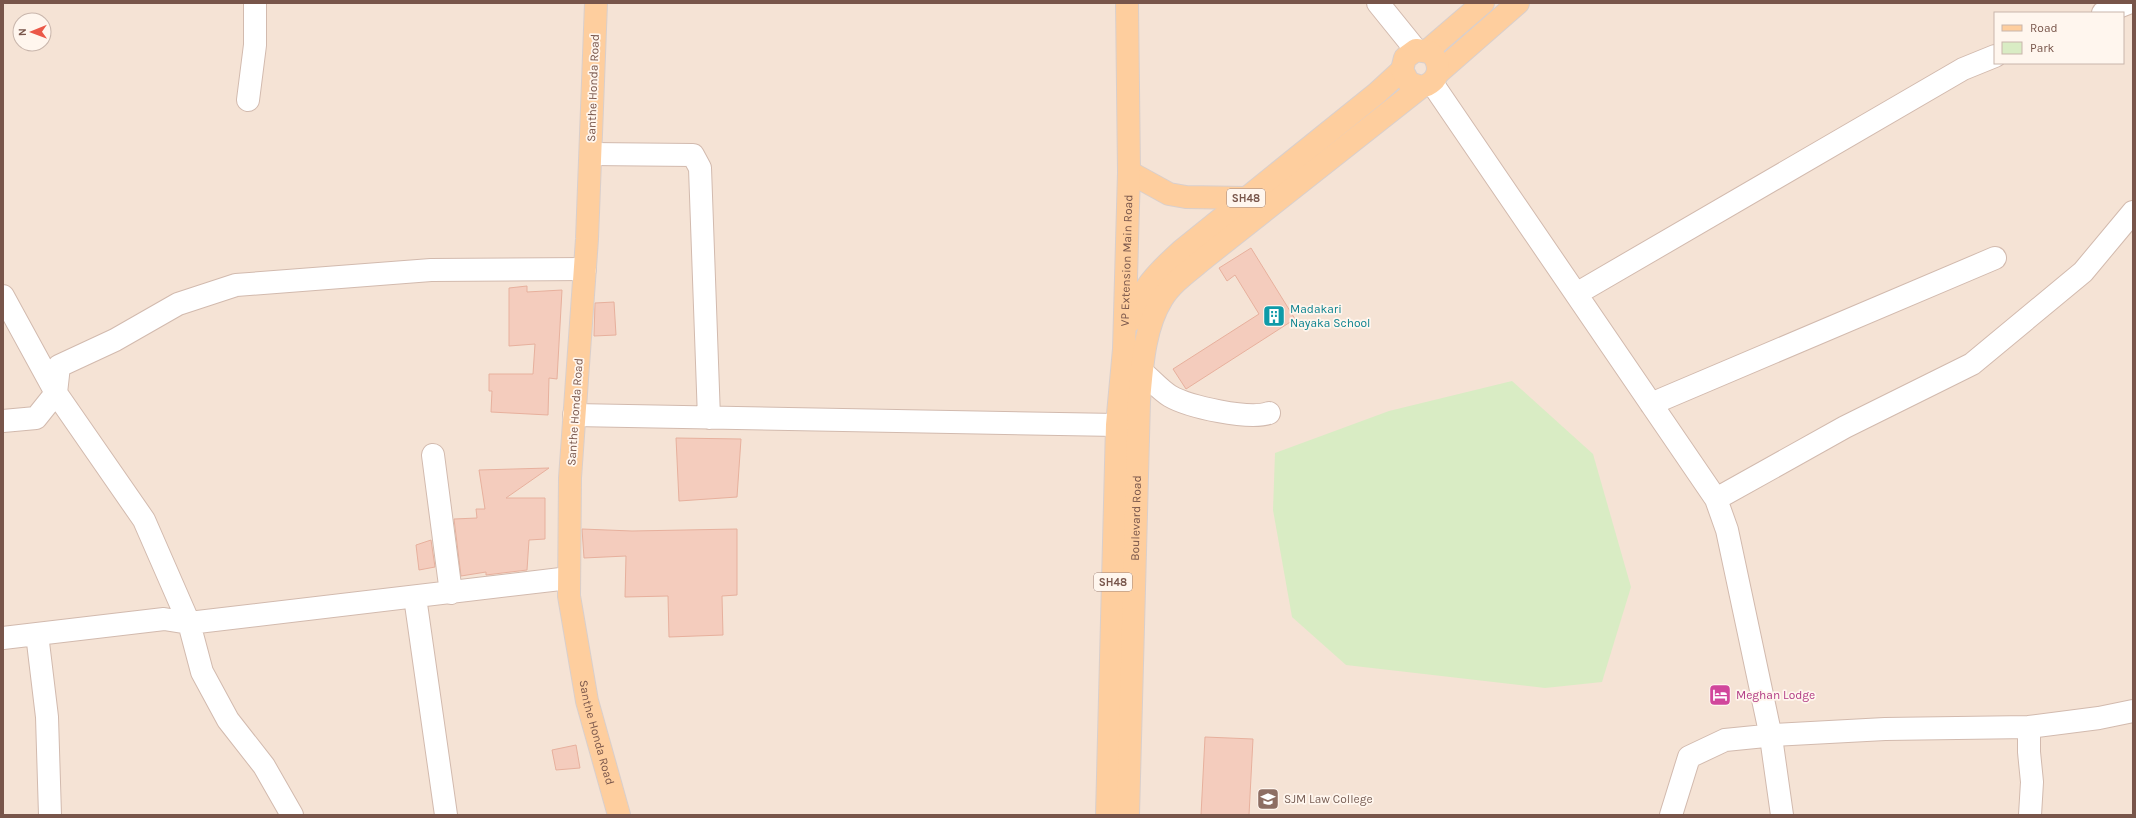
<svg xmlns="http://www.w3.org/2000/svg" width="2136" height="818" font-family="Karla,sans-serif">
	<rect width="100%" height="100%" fill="#fdf2e7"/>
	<path fill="#f5e3d5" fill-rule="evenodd" d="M3 3H2133V815H3ZM1995 13H2123V63H1995ZM20 20H44V44H20Z"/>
	<path fill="#d9ecc4" d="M1512 381 1593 454 1631 587 1602 682 1545 688 1346 665 1292 617 1273 510 1275 453 1389 411Z"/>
	<path fill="#f4ccbd" stroke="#e7b09d" d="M1251 248 1295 319 1186 389 1173 369 1259 314 1235 275 1227 281 1219 268Z
		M527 286V292L562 290 557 379 549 378 548 415 491 412 492 391H489V374H533L535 344 509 346V288Z
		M614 302 616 335 594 336 595 303Z
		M676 438 741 439 737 497 679 501Z
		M549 468 506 498H545V539L529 540 527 570 486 575V572L461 576 454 519 477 518 476 509H485L479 470Z
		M582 529 632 531 737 529V595L722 596 723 635 669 637 668 596 625 597 626 556 584 558Z
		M431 540 435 567 419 570 416 545Z
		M1205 737 1253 739 1249 815H1201Z
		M576 745 580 768 556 770 552 750Z"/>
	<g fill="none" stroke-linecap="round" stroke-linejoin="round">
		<g stroke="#d2baae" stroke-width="24">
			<path id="minor" d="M1378 3 1416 50
				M2103 13 2128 3
				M1432 83 1716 499 1727 530 1771 737 1782 815
				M248 100 255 45V3
				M591 154 693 155 700 168 709 418
				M1576 294 1963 69 1995 56
				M3 296 56 393 144 520 189 623 202 672 228 720 264 766 292 815
				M1142 372C1151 379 1160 390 1170 396 1189 407 1249 420 1269 413
				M1651 404 1995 258
				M574 415 1117 425
				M3 421 36 418 56 393 59 366 115 340 178 304 236 285 431 270 585 269
				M433 455 451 593
				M1716 499 1845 427 1972 364 2083 272 2133 212
				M415 597 446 815
				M37 634 47 717 50 815
				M3 638 164 619 189 623 569 578
				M1671 815 1689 757 1725 740 1775 735 1885 729 2029 727
				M2030 815 2032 782 2029 752V727L2099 718 2133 711"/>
		</g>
		<g stroke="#d9cfcc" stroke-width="24">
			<g id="major">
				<path id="s1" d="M596 3 587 239 570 478 569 596 587 701 619 815"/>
				<path d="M1427 51 1483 3"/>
				<path d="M1438 73 1518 3"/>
				<path d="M1129 172 1169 194 1186 197 1247 198"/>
				<path d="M1130 321C1139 291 1158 272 1181 251L1377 93 1402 70"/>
				<path id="s2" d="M1107 815 1117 425 1124 349 1129 172 1127 3"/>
				<path id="s3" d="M1128 815 1139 401C1142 367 1144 328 1162 299 1172 282 1192 269 1207 256L1421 87C1440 83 1443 64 1430 52L1416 50 1405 58 1402 70 1409 83 1421 87"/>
			</g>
		</g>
		<use href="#minor" stroke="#fff" stroke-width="22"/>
		<use href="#major" stroke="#fece9e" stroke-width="22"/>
	</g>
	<defs>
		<g id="building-square" transform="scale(1.15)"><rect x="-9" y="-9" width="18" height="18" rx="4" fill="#0f9aa8" stroke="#fff6ee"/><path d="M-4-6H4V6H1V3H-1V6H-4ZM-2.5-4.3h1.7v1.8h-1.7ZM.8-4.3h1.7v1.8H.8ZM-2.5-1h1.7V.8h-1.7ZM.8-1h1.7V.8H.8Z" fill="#fff"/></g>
		<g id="hotel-square" transform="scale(1.15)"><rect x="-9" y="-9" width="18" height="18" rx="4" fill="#d1479c" stroke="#fff6ee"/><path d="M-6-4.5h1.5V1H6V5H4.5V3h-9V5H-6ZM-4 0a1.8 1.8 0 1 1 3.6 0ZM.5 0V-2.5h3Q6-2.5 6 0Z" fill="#fff"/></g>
		<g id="university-square" transform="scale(1.15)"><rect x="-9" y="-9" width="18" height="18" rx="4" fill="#8d6e63" stroke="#fff6ee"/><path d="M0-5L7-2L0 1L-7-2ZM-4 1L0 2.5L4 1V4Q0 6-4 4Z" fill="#fff"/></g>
	</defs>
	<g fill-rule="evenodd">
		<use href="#building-square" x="1274" y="316"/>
		<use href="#hotel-square" x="1720" y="695"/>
		<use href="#university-square" x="1268" y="799"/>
	</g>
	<g text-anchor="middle" stroke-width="3.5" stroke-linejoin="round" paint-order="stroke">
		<g fill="#fff6ee" stroke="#a0857b" stroke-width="1">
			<rect x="1227" y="189" width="38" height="18" rx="3"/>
			<rect x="1094" y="573" width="38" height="18" rx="3"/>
		</g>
		<g font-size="11" font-weight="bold" fill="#78554a">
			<text x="1246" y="202">SH48</text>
			<text x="1113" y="586">SH48</text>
		</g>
		<g font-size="12" fill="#78554a" stroke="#fff6ee">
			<text transform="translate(593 88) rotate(-88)" y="4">Santhe Honda Road</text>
			<text dy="4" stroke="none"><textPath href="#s2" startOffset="555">VP Extension Main Road</textPath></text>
			<text transform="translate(575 412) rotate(-86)" y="4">Santhe Honda Road</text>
			<text dy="4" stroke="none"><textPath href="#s3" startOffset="297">Boulevard Road</textPath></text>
			<text dy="4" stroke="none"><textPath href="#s1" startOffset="733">Santhe Honda Road</textPath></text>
		</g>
		<g font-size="12" fill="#0d838f" stroke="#fff6ee" text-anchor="start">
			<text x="1290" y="313">Madakari<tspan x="1290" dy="14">Nayaka School</tspan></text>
		</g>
		<g font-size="12" fill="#b23c85" stroke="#fff6ee" text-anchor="start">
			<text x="1736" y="699">Meghan Lodge</text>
		</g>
		<g font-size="12" fill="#785e54" stroke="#fff6ee" text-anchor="start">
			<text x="1284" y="803">SJM Law College</text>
		</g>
	</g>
	<rect width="2136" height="818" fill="none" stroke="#78554a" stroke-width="8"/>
	<rect x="1994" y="12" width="130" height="52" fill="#fff6ee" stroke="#c9b6ac"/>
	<rect x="2002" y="25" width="20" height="6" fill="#fece9e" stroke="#c9b6ac"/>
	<text x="2030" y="32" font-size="12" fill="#78554a">Road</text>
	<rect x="2002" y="42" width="20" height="12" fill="#d9ecc4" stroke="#c9b6ac"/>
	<text x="2030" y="52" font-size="12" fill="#78554a">Park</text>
	<g transform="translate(32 32) rotate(269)"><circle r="19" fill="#fff6ee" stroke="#c9b6ac"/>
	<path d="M0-3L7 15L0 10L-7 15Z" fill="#eb5848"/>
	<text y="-6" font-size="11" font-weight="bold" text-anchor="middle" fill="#78554a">N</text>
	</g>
</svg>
